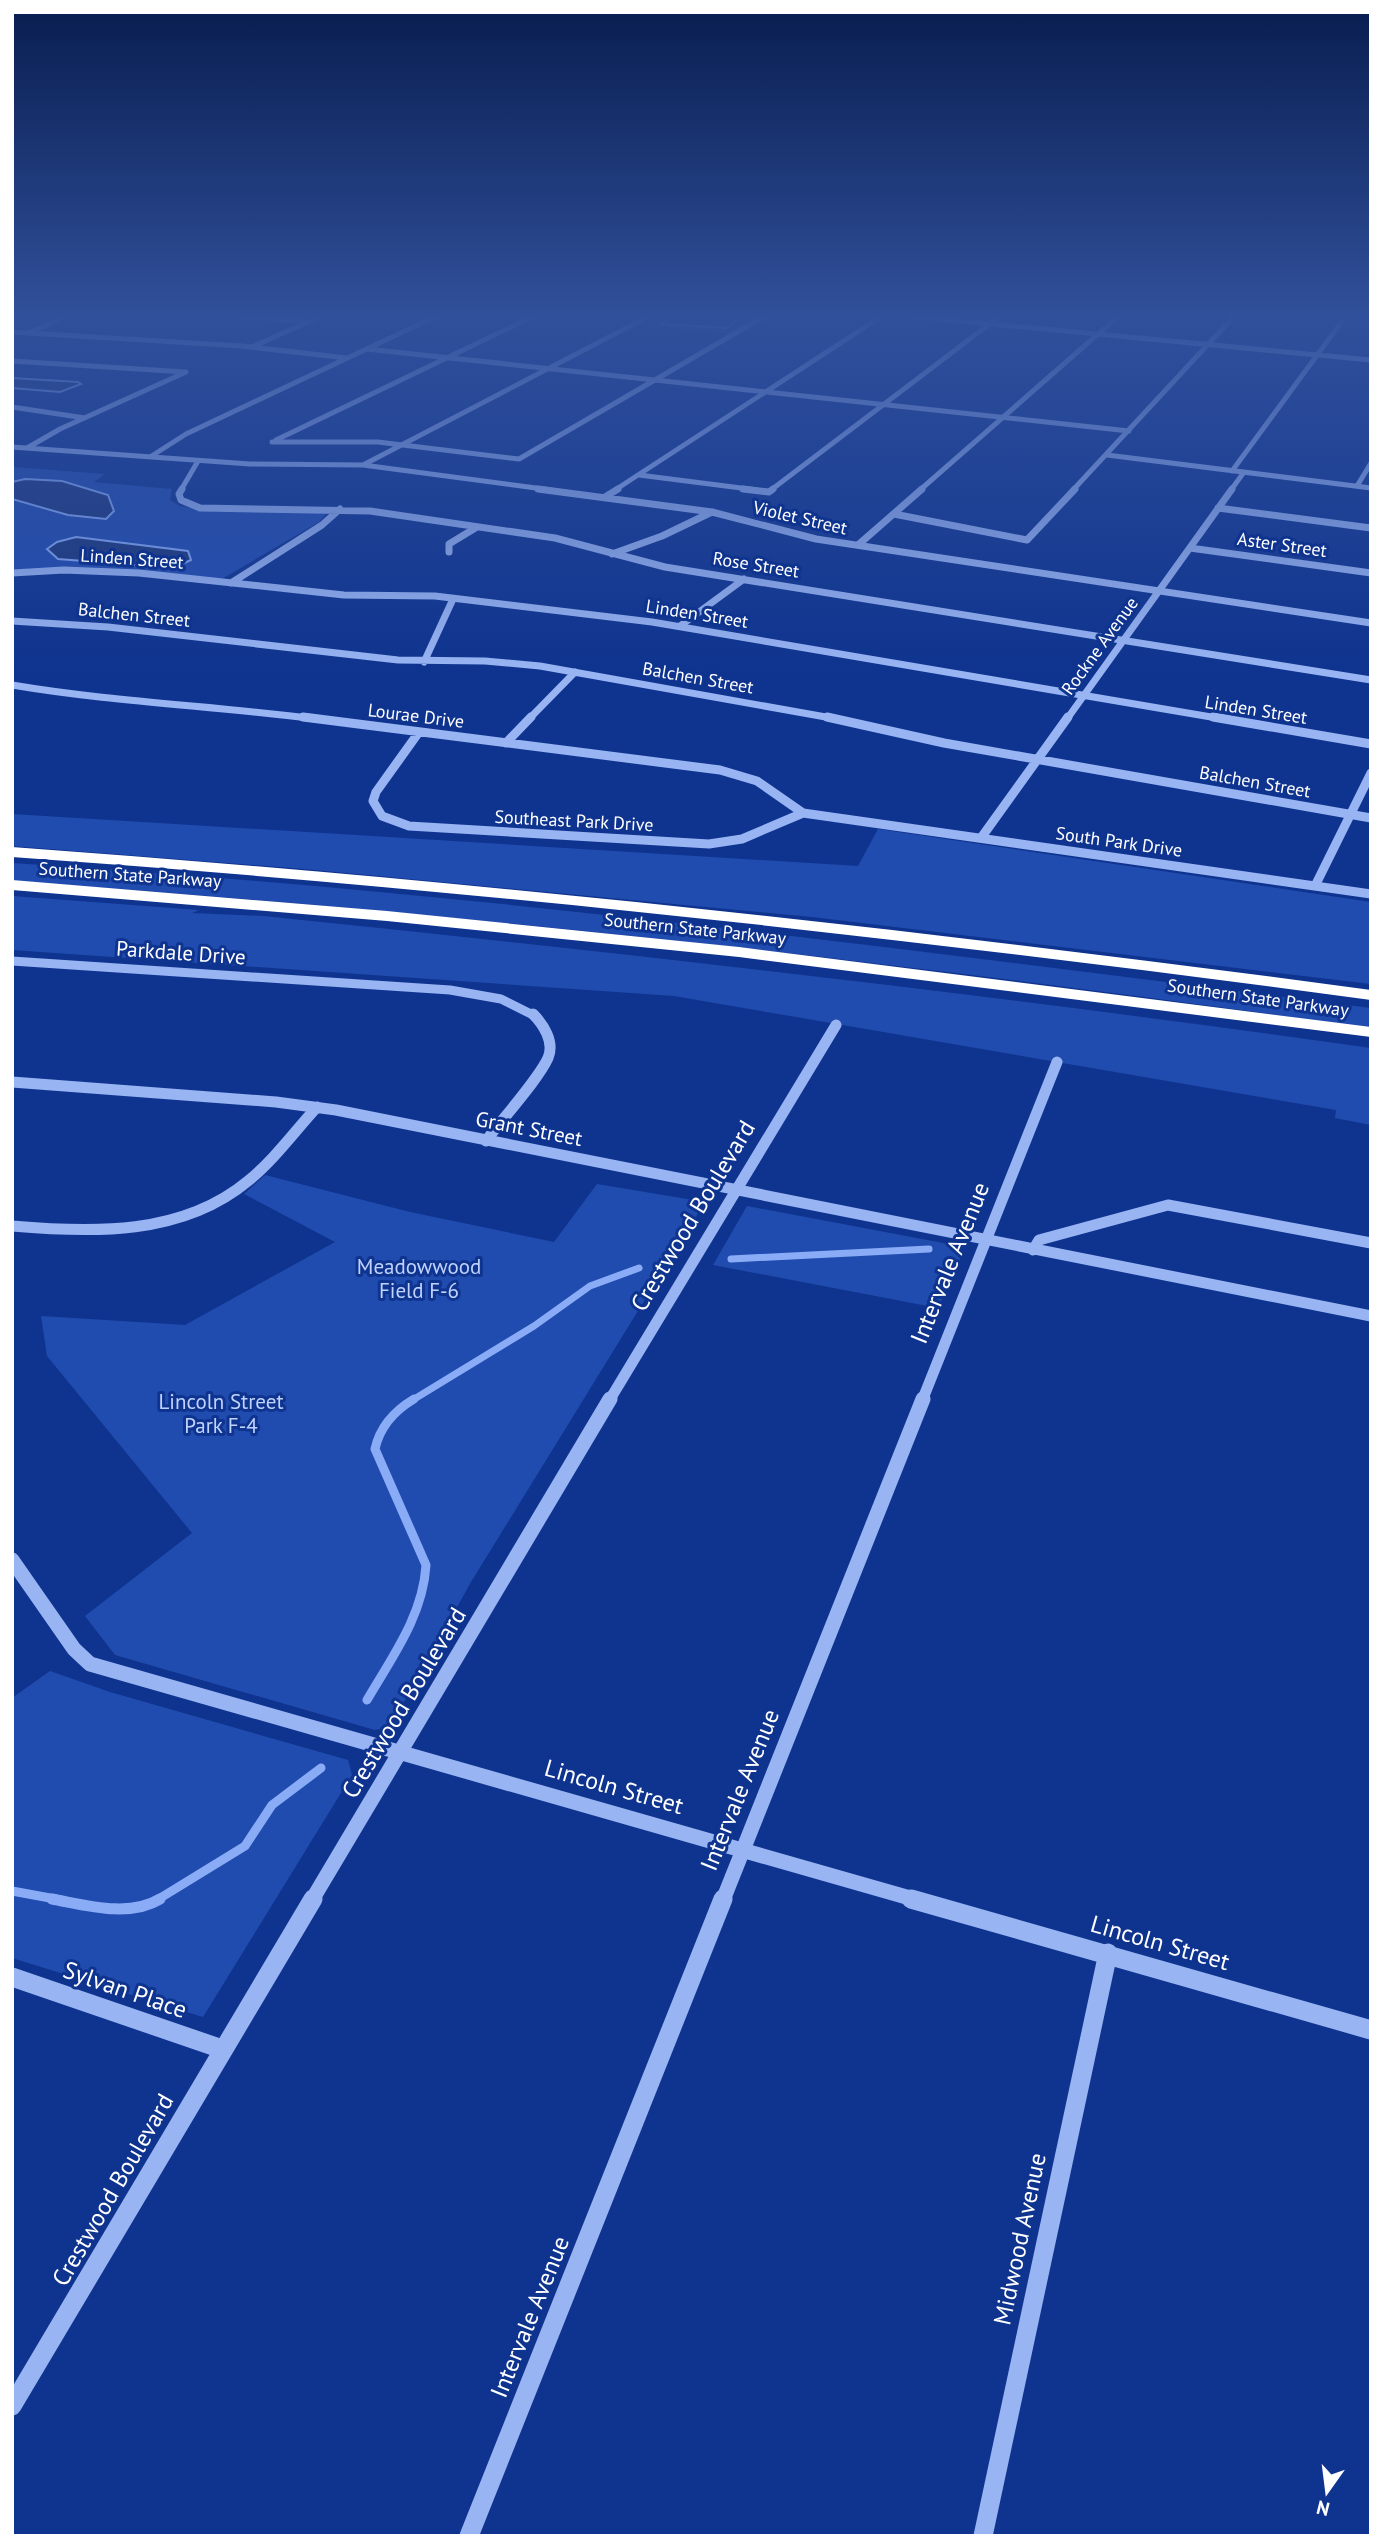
<svg xmlns="http://www.w3.org/2000/svg" width="1383" height="2548" font-family="'PT Sans',sans-serif">
	<rect width="100%" height="100%" fill="#0f348f"/>
	<path fill="#214caf" d="M664 313H764L728 334 642 325Z
		M12 467 105 474 94 482 172 489 170 500 180 506 214 512 328 511 319 522 220 580 97 568 12 569Z
		M12 814 858 866 878 829 1371 902V984L812 917 304 869 12 846Z
		M12 863C467 891 919 951 1371 1008V1028C919 964 467 913 12 881Z
		M12 896 199 910 192 913 263 916C633 954 1002 996 1371 1048V1125L1335 1118 1336 1110 674 996 12 950Z
		M265 1175 410 1212 554 1242 597 1184 705 1202 471 1582 390 1727 375 1730 115 1655 85 1616 192 1533 47 1356 41 1316 185 1325 335 1242 244 1194Z
		M747 1206 959 1246 956 1249 963 1253 938 1308 713 1265Z
		M50 1671 110 1692 348 1760 352 1775 203 2017 12 1958V1698Z"/>
	<path fill="#1c377c" stroke="#8aacf7" stroke-width="2" d="M681 313H746L727 328 662 324Z
		M12 378 78 382 81 384 60 392 12 388Z
		M25 479 62 481 108 495 114 511 106 519 68 515 12 499V482Z
		M76 537 188 551 191 560 174 568 58 559 47 549 57 542Z"/>
	<g fill="none" stroke-linecap="round" stroke-linejoin="round">
		<path stroke="#8aacf7" stroke-width="7" d="M731 1259 929 1249
			M411 1401 534 1326 590 1286 639 1268"/>
		<path stroke="#8aacf7" stroke-width="9" d="M367 1700C392 1657 423 1616 426 1565L375 1449C380 1426 394 1411 414 1399
			M12 1891 61 1900
			M157 1900 245 1846 272 1805 321 1768"/>
		<path stroke="#8aacf7" stroke-width="11" d="M52 1899C85 1905 129 1918 160 1899"/>
		<path stroke="#98b4f3" stroke-width="5" d="M207 313 308 322
			M875 313 1371 360
			M12 332 242 346 347 358
			M31 332 73 313
			M252 347 328 313
			M367 349 1129 431
			M12 361 186 372 60 429 27 448
			M12 407 85 418
			M276 440 540 313
			M272 442H378L519 459 770 313
			M12 447 250 464 363 465 551 490
			M1107 455 1371 488
			M150 457 186 434 443 313
			M363 465 655 313
			M1232 471 1348 313
			M639 475 757 490
			M1357 486 1371 463
			M181 490 198 461
			M615 490 885 314
			M771 490 1004 313
			M920 490 1122 313
			M1073 490 1237 313
			M1231 490 1244 472"/>
		<path stroke="#98b4f3" stroke-width="7" d="M182 489 179 494 181 500 200 508 370 511 555 538 665 567 1371 680
			M538 489 712 512 816 539 1371 623
			M743 489 769 492 773 489
			M605 497 618 489
			M1218 508 1371 528
			M894 514 1027 540 1075 489
			M858 545 922 489
			M1190 548 1371 573
			M449 552V544L477 527
			M612 554 662 536 712 512
			M12 573 64 570 139 573 344 595 435 596 652 622 1223 719
			M231 583 322 525 340 509
			M12 621 108 627 398 660 485 661 540 666 837 719
			M680 626 744 579
			M424 662 453 599
			M12 685C113 702 216 706 317 719
			M529 719 575 672
			M1067 719 1232 489"/>
		<path stroke="#98b4f3" stroke-width="9" d="M303 717 720 770 757 781 803 813
			M827 717 944 743 1371 818
			M1213 717 1371 744
			M419 732 376 792 373 801 382 816 409 826 709 844 742 839 803 813 1371 894
			M506 743 531 717
			M981 838 1068 717
			M1315 886 1371 773
			M12 961 450 990 501 999 535 1016"/>
		<path stroke="#98b4f3" stroke-width="11" d="M12 1082 276 1102 336 1110 1371 1316
			M486 1141C502 1119 538 1080 548 1058 555 1042 543 1024 533 1014
			M12 1226C92 1233 182 1236 248 1181 274 1160 294 1132 317 1107
			M1033 1250 1039 1240 1168 1205 1371 1243
			M609 1401 836 1025
			M922 1401 1057 1062"/>
		<path stroke="#98b4f3" stroke-width="15" d="M12 1560 74 1649 90 1664 917 1900
			M312 1900 610 1399
			M723 1900 923 1399"/>
		<path stroke="#98b4f3" stroke-width="19" d="M911 1899 1371 2030
			M12 1977 222 2049
			M12 2406 313 1899
			M469 2536 723 1899
			M983 2536 1108 1953"/>
		<path fill="#fff" fill-rule="evenodd" d="M12 847C467 880 919 929 1371 990V1000C919 939 467 889 12 857Z
			M12 880 387 911 739 947 1371 1027V1037L739 957 387 921 12 890Z"/>
	</g>
	<linearGradient id="sky" x2="0" y2="1"><stop stop-color="#081d4f"/><stop offset="0.47" stop-color="#31509b"/><stop offset="1" stop-color="#31509b" stop-opacity="0"/></linearGradient>
	<rect width="1383" height="670" fill="url(#sky)"/>
	<g text-anchor="middle" stroke-width="6" stroke-linejoin="round" paint-order="stroke">
		<g font-size="18" fill="#fff" stroke="#0f348f">
			<text transform="translate(800 518) rotate(13)" y="6">Violet Street</text>
			<text transform="translate(1282 545) rotate(8)" y="6">Aster Street</text>
			<text transform="translate(132 559) rotate(4)" y="6">Linden Street</text>
			<text transform="translate(756 565) rotate(9)" y="6">Rose Street</text>
			<text transform="translate(697 614) rotate(9)" y="6">Linden Street</text>
			<text transform="translate(134 615) rotate(6)" y="6">Balchen Street</text>
			<text transform="translate(1100 646) rotate(-54)" y="6">Rockne Avenue</text>
			<text transform="translate(698 678) rotate(10)" y="6">Balchen Street</text>
			<text transform="translate(1256 710) rotate(9)" y="6">Linden Street</text>
			<text transform="translate(416 716) rotate(7)" y="6">Lourae Drive</text>
			<text transform="translate(1255 782) rotate(10)" y="6">Balchen Street</text>
			<text transform="translate(574 821) rotate(3)" y="6">Southeast Park Drive</text>
			<text transform="translate(1119 842) rotate(8)" y="6">South Park Drive</text>
			<text transform="translate(130 875) rotate(4)" y="6">Southern State Parkway</text>
			<text transform="translate(695 929) rotate(6)" y="6">Southern State Parkway</text>
			<text transform="translate(1258 998) rotate(8)" y="6">Southern State Parkway</text>
		</g>
		<g font-size="21" fill="#fff" stroke="#0f348f">
			<text transform="translate(181 953) rotate(4)" y="7">Parkdale Drive</text>
			<text transform="translate(529 1129) rotate(11)" y="7">Grant Street</text>
		</g>
		<g font-size="21" fill="#c0d3fe" stroke="#0f348f">
			<text x="419" y="1274">Meadowwood<tspan x="419" dy="24">Field F-6</tspan></text>
			<text x="221" y="1409">Lincoln Street<tspan x="221" dy="24">Park F-4</tspan></text>
		</g>
		<g font-size="24" fill="#fff" stroke="#0f348f">
			<text transform="translate(693 1216) rotate(-59)" y="8">Crestwood Boulevard</text>
			<text transform="translate(950 1263) rotate(-68)" y="8">Intervale Avenue</text>
			<text transform="translate(404 1703) rotate(-59)" y="8">Crestwood Boulevard</text>
			<text transform="translate(614 1787) rotate(16)" y="8">Lincoln Street</text>
			<text transform="translate(740 1790) rotate(-68)" y="8">Intervale Avenue</text>
			<text transform="translate(1160 1943) rotate(16)" y="8">Lincoln Street</text>
			<text transform="translate(125 1990) rotate(19)" y="8">Sylvan Place</text>
			<text transform="translate(113 2190) rotate(-60)" y="8">Crestwood Boulevard</text>
			<text transform="translate(1020 2239) rotate(-78)" y="8">Midwood Avenue</text>
			<text transform="translate(530 2317) rotate(-68)" y="8">Intervale Avenue</text>
		</g>
	</g>
	<rect width="1383" height="2548" fill="none" stroke="#ffffff" stroke-width="28"/>
	<g transform="translate(1327 2492) rotate(194)" stroke="#0f348f" stroke-width="5" paint-order="stroke">
	<path d="M0-5L12 26L0 18L-12 26Z" fill="#ffffff"/>
	<text y="-10" font-size="19" font-weight="bold" text-anchor="middle" fill="#ffffff">N</text>
	</g>
</svg>
